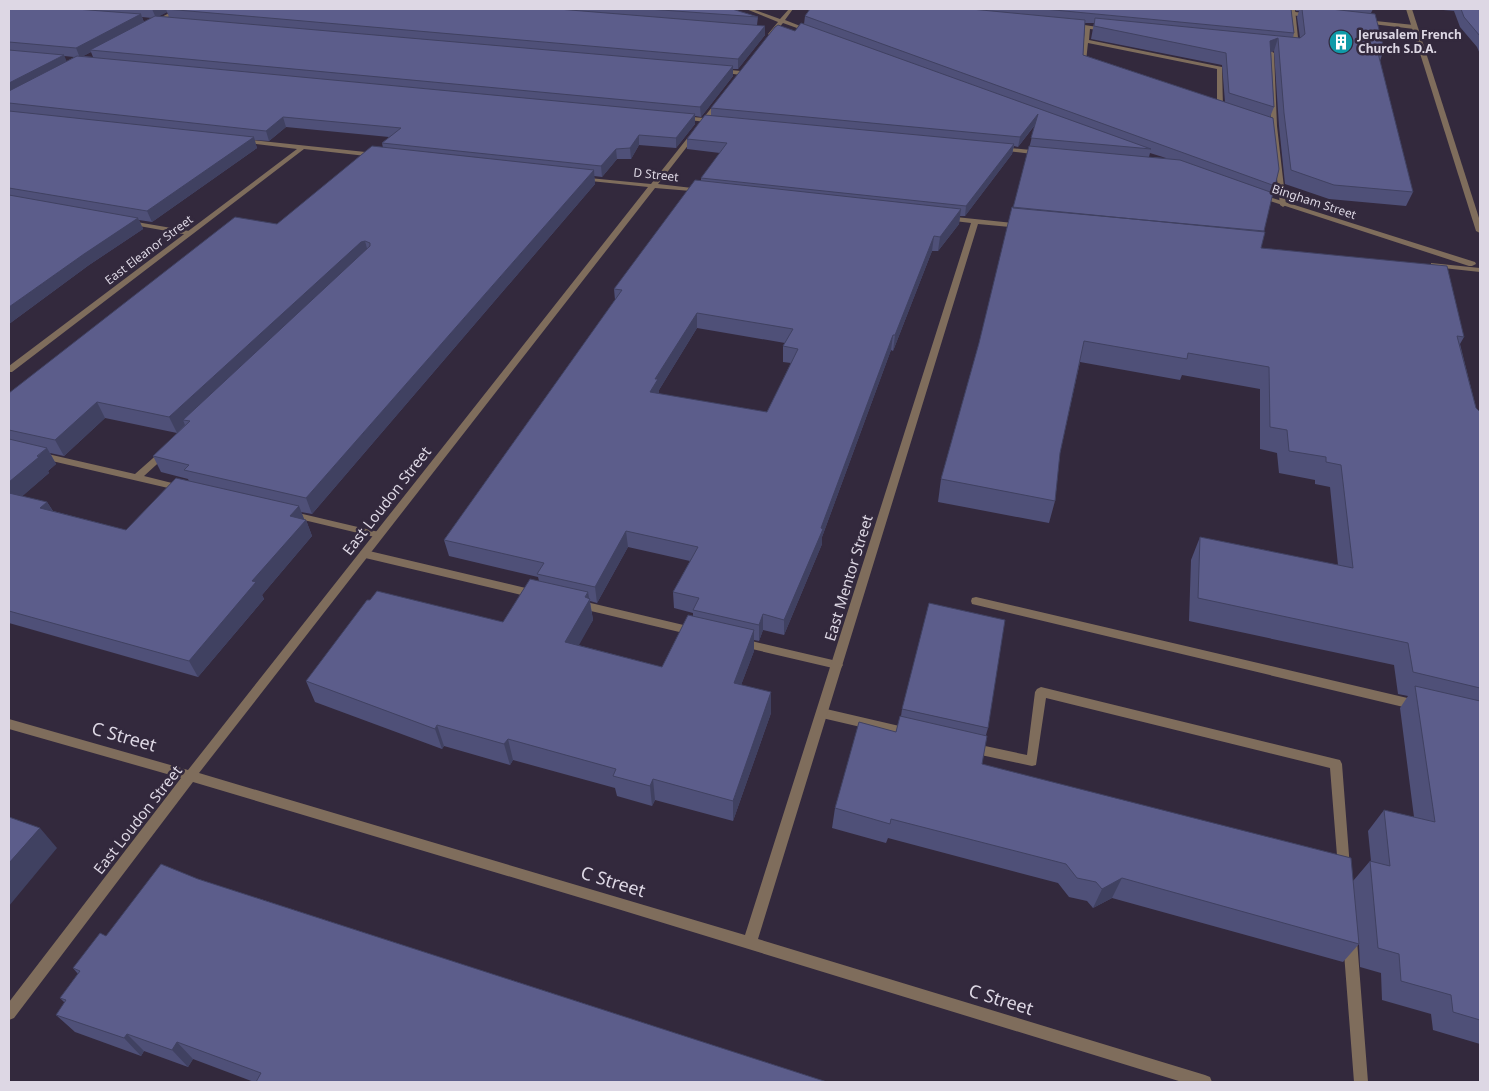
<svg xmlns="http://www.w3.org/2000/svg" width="1489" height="1091" font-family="'Noto Sans',sans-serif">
	<rect width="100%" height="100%" fill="#33293d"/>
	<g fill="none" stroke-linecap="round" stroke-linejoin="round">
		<path fill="#7f6d5c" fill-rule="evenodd" d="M1289 9H1295L1299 47 1296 49 1290 47 1293 45Z
			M1072 23 1110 29 1107 31 1090 29 1089 40 1222 67 1223 107 1220 109 1217 107V69L1088 43 1086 61 1091 63 1088 65 1081 63 1085 28 1070 26V24Z
			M1271 51 1274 53 1277 126 1286 205 1283 207 1280 205 1271 126 1268 53Z
			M682 116 715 119 718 121 715 123 680 119V117Z
			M1000 147 1041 151 1044 153 1041 155 998 150V148Z
			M125 220 189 231 193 233 189 235 128 224 124 222Z
			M164 450 167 451 169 453 167 455 144 476 184 486 186 488 184 490 181 491 39 458 34 455 39 452 135 474 161 451Z
			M290 511 379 532 384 535 379 538 287 516 285 514Z
			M365 550 534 590 538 591 539 594 538 597 534 598 361 557 360 554 361 551Z
			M976 597 1416 700 1420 702 1422 705 1420 708 1416 710 972 604 971 601 972 598Z
			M578 600 692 627 696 628 697 631 696 634 692 635 574 607 573 604 574 601Z
			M743 639 837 661 841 662 843 665 841 668 837 669 739 646 738 643 739 640Z
			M1041 687 1340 760 1342 764 1350 868 1349 872 1344 874 1339 872 1338 868 1330 768 1046 698 1036 765 1032 766 967 752 965 748 967 744 971 743 1027 755 1035 692 1037 689Z
			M822 708 908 728 912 730 914 733 912 736 908 738 822 718 818 716 816 713 818 710Z
			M1350 933 1355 935 1357 940 1368 1082H1354L1343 940 1345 935Z"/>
		<path fill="#7f6d5c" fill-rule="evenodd" d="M177 9H183L155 24 150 23Z
			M746 9H752L780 19 789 9H793L785 20 813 31 808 32 783 23 773 35H769L768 34 778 22Z
			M1279 10 1312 14 1315 16 1312 18 1277 13Z
			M1366 20 1414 25 1417 27 1414 29 1364 23 1363 22Z
			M720 69 741 71 744 73 741 75 718 72V70Z
			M716 102 721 103 658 184 701 189 703 190V192L655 188 199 773 745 935 971 223 946 220 942 218 946 216 1024 224 1025 226 1021 228 978 224 758 939 1205 1075 1210 1077 1212 1082H1182L608 906 193 782 14 1018 9 1020V1002L181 778 9 729V719L188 770 648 187 581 180 579 179V177L651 184Z
			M243 139 375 153 378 155 375 157 304 149 12 372H9V366L297 149 241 142V140Z
			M1260 194 1475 262 1476 264 1472 266H1469L1258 197 1257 196Z
			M1431 263 1480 268V272L1434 267H1431Z"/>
		<path fill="#7f6d5c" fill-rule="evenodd" d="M1406 9H1412L1480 221V233L1476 231Z"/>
	</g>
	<path fill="#4f5078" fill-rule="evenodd" d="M9 9H732L758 17 757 25 765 35 738 69H733V76L701 117 695 116V124L676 148 639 145 631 159H617L602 177 594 176 595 184 312 514 301 512 304 520H306L312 536 262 595 264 599 198 677 9 623V393L277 224 383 148 382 143 389 137 286 127 269 141 254 140 257 148 152 222 139 220 143 229 89 265 9 324ZM167 12 169 17 159 16ZM142 17 152 18 144 22ZM91 52 93 57 83 56ZM64 56 74 57 66 62ZM105 418 177 433 186 426 153 456 161 472 188 479 189 481 126 530 53 511 47 502 22 496 49 473 48 471 56 464 50 453 64 456Z
		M810 9H1291L1294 33 1293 38H1300L1297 17 1299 11H1296L1295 9H1373L1371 13 1384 49 1380 61 1413 192 1406 206 1329 199 1285 184 1279 126 1274 51 1271 52 1274 107 1270 117 1275 186 1272 193 1264 231 1261 248 1464 337 1460 344 1476 408 1480 412V1044L1433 1030 1431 1014 1382 1000 1381 973 1360 967 1359 944 1343 962 1112 898 1093 908 1087 901 1069 897 1058 883 888 838 886 843 832 828 835 808 896 732 901 716 902 709 988 728 986 735 982 764 1353 881 1370 861H1371L1368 831 1384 810 1414 817 1400 708 1408 696 1398 694 1394 665 1189 621 1191 560 1200 537 1338 565 1330 487 1315 484V480L1279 473 1277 453 1260 449V389L1182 375 1180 380 1080 362 1060 453 1055 501 1049 523 938 502 941 479 979 343 1035 125 1018 147 1014 146 1012 154 965 216H960L959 224 938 251H932L893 351 891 350 822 537V544L784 635 763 630 759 641 754 640V651L741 685 771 713 733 821 655 800 652 806 617 796 615 788 513 760 510 765 444 746 442 749 315 702 306 681 370 600 503 622 539 581 538 577 449 556 444 540 615 300 614 289 701 181V178L720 153 687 149V139L711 116V108L795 31 804 24 805 16ZM1085 23H1094L1091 39 1222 65 1225 102 1083 55ZM1150 153 1166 158 1149 157ZM697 328 785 343 783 346V362L791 363 767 412 659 394V390ZM628 547 690 561 673 592 674 608 693 613V616L662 667 578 645 593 620 590 601 597 603Z
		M1432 9H1480V54L1477 47 1460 27 1454 11Z
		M198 879 827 1082H254L193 1059 188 1067 144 1051 141 1056 75 1032 56 1015 65 1003 60 998 78 974 73 968 106 936Z"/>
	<path fill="#404161" d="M152 9H173H166L167 12 156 18Z
		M141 14 144 23 90 50 91 52 80 58 76 48Z
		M765 26V35L738 69V59Z
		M1278 38 1274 51 1266 53 1270 41Z
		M64 55 68 64 9 96V83Z
		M733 66V76L701 117 700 107Z
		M695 114V124L676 148V138Z
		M1038 114 1036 123 1018 147 1020 137Z
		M283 117 286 127 269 141 266 131Z
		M639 135V145L631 159 630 148Z
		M254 137 257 148 152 222 147 211Z
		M1014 144 1012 154 965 216 966 206Z
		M616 149 617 159 602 177 601 166Z
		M594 170 595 184 312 514 306 498Z
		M961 209 959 224 938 251 940 237Z
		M138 218 143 229 89 265 9 324V307L84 254Z
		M934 236 932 251 893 351 895 335Z
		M365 241 369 256 183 420 185 425 177 433 169 417 361 242Z
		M697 313V328L659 390V395L650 392 655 379Z
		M893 335 891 350 822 537V544L784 635V620L821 528Z
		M97 402 105 418 64 456 55 440Z
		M47 448 56 464 48 471 49 473 10 507 9 505V482Z
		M47 502 57 518 40 508Z
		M299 506 305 521 306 520 312 536 262 595 264 599 198 677 189 661 252 581 290 516Z
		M626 531 628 547 597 603 595 587Z
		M588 592 593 620 569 663 565 642Z
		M763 614V630L759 641V625Z
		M754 630V651L734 704V683Z
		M771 692V713L733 821V801Z
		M437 725 444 746 442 749 435 729Z
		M508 739 513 760 510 765 504 744Z
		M653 779 655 800 652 806 650 786Z
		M40 828 57 848 9 906V863Z
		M1122 878 1112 898 1093 908 1102 889Z
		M127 1034 144 1051 141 1056 124 1038Z
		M177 1042 193 1059 188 1067 172 1050Z"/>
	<path fill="#5c5d8b" stroke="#404161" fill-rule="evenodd" d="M9 9H76L141 14 76 48 9 42Z
		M166 9H558L765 26 738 59Z
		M648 9H732L758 17Z
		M810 9H971L1085 20 1083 55 1273 118 1279 169 1275 186 805 16Z
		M1044 9H1291L1294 33Z
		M1302 9H1331L1375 14 1384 49H1377L1413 192 1334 185 1291 170 1284 113 1278 38 1270 41 1274 107 1229 93 1226 53 1094 26 1095 18 1300 38 1305 34Z
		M1461 9H1480V36L1464 17Z
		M155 16 733 66 700 107 90 50Z
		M801 23 1151 149 1031 138 1038 114 1020 137 711 108 775 27 778 25 795 31Z
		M9 50 64 55 9 83Z
		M77 56 695 114 676 138 639 135 630 148 616 149 601 166 382 143 401 128 283 117 266 131 9 103V91Z
		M9 111 254 137 147 211 9 188Z
		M705 115 1014 144 966 206 701 178 727 143 687 139Z
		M372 146 594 170 306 498 184 470 189 465 153 456 190 421 183 420 370 246V243L365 241 361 242 169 417 97 402 55 440 9 430V393L235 217 277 224Z
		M1029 146 1180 160 1273 193 1264 231 1013 208Z
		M695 180 961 209 940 237 934 236 895 335H893L821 528 823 529 784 620 763 614 759 625 693 610 699 598 673 592 698 547 626 531 595 587 537 574 544 563 444 540 622 290 614 289ZM697 313 793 329 783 346 798 349 767 412 650 392 658 379H655Z
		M9 195 138 218 84 254 9 307Z
		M1012 207 1265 232 1261 248 1447 266 1464 337 1457 336 1476 408 1480 412V688L1413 672 1408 643 1198 598 1200 537 1353 568 1341 465 1326 462V457L1289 451 1287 430 1270 427 1269 367 1188 353 1187 359 1084 341 1060 453 1055 501 941 479 979 343Z
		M9 439 47 448 37 456 39 457 9 482Z
		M176 478 299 506 290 516 306 520 252 581 256 582 189 661 9 611V493L47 502 40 508 126 530Z
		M530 579 588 592 585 597 590 599 565 642 662 667 688 615 754 630 734 683 771 692 733 801 653 779 650 786 613 776 616 769 508 739 504 744 437 725 435 729 306 681 367 600H370L377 591 503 622Z
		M929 603 1005 620 988 728 902 709Z
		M1415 686 1480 701V1020L1453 1012 1451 995 1401 981 1399 954 1378 948 1370 861 1390 866 1384 810 1435 822Z
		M900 716 987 736 982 764 1351 858 1359 944 1122 878 1102 889 1096 882 1077 878 1066 864 891 819 890 824 835 808 859 722 896 732Z
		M9 817 40 828 9 863Z
		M161 864 198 879 827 1082H256L261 1073 177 1042 172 1050 127 1034 124 1038 56 1015 66 1000 60 998 80 971 73 968 100 933 106 936Z"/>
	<defs>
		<g id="building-disc" transform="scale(1.25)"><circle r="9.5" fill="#0f9aa8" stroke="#33293d"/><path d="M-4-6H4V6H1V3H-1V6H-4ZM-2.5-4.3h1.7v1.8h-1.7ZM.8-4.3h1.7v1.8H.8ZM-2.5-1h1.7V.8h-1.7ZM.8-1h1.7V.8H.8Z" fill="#fff"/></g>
	</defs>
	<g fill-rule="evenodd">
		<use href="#building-disc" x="1341" y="42"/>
	</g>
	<g text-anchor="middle" stroke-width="5" stroke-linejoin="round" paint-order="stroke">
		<g font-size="12" font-weight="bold" fill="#ddd7e4" stroke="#33293d" text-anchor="start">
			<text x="1358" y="39">Jerusalem French<tspan x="1358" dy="14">Church S.D.A.</tspan></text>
		</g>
		<g font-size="12" fill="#ddd7e4" stroke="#33293d">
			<text transform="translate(656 175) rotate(6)" y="4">D Street</text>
			<text transform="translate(1314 202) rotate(18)" y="4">Bingham Street</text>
			<text transform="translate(149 250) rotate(-37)" y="4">East Eleanor Street</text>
		</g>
		<g font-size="15" fill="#ddd7e4" stroke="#33293d">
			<text transform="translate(387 501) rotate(-52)" y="5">East Loudon Street</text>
			<text transform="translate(849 578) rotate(-73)" y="5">East Mentor Street</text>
			<text transform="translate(138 820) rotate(-52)" y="5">East Loudon Street</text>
		</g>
		<g font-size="18" fill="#ddd7e4" stroke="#33293d">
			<text transform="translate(124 737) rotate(16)" y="6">C Street</text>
			<text transform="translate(613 882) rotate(17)" y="6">C Street</text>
			<text transform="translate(1001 1000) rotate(17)" y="6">C Street</text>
		</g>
	</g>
	<rect width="1489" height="1091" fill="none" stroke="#ddd7e4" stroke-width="20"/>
</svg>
